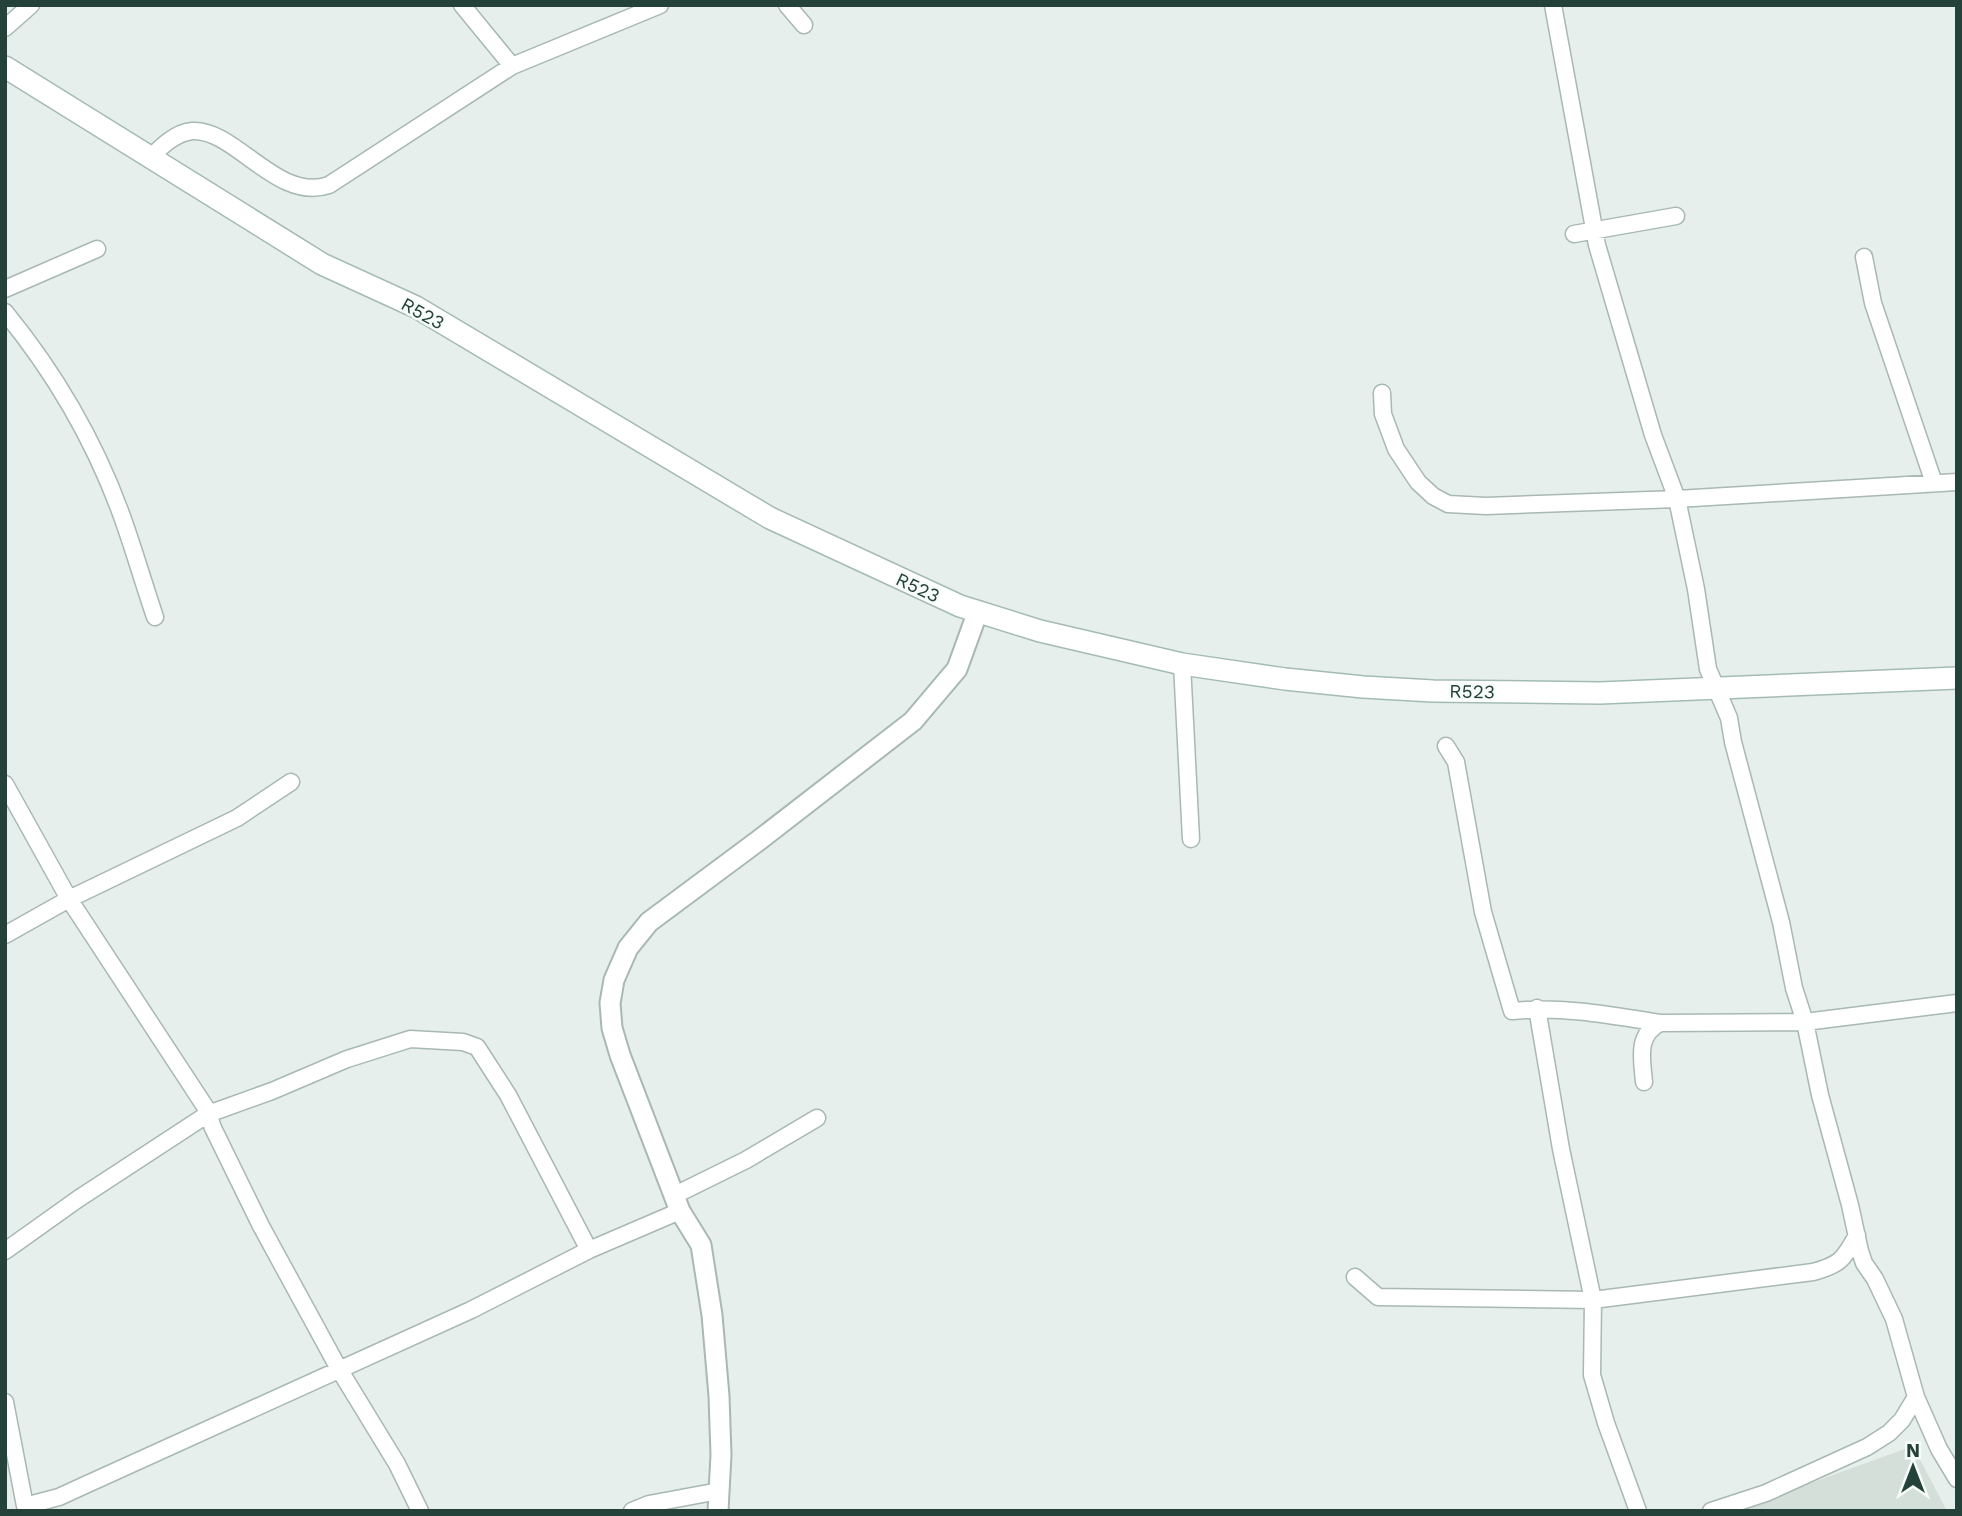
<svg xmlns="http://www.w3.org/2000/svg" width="1962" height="1516" font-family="'Work Sans',sans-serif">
	<rect width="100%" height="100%" fill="#e6efeb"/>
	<path fill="#d4dfda" d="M1913 1446 1947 1511H1734Z"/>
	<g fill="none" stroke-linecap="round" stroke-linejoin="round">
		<g stroke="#a8b8b2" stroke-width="19">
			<path id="minor" d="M462 5 512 66
				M787 5 804 25
				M1553 5 1597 245 1653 435 1677 499 1957 482
				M5 28 31 5
				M151 157C162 146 175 133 192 131 235 128 277 203 329 185L512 66 660 5
				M1574 234 1676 216
				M1864 257 1873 303 1934 483
				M5 289 97 249
				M5 312C54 372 93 438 120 511 133 546 143 582 155 617
				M1382 393 1383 414 1396 449 1418 482 1433 496 1448 504 1486 506 1677 499 1696 589 1708 669 1729 718 1733 742 1781 922 1794 988 1805 1022 1820 1095 1850 1205 1860 1251 1864 1263 1875 1279 1894 1319 1916 1397 1939 1449 1957 1479
				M1182 664 1191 839
				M1446 746 1456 762 1483 912 1512 1011C1562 1006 1610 1015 1660 1023
				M5 784 69 899 206 1108 213 1128 261 1226 339 1369 397 1464 420 1511
				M5 935 69 899 237 818 291 782
				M1537 1008 1561 1149 1593 1300 1592 1375 1606 1423 1638 1511
				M1644 1082C1642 1059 1636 1035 1660 1023L1805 1022 1957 1003
				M673 1196 746 1160 817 1118
				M5 1251 78 1199 208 1114 272 1091 347 1059 410 1039 463 1042 477 1047 508 1095 589 1250
				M1355 1277 1378 1297 1593 1300 1813 1272C1840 1265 1844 1259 1857 1235
				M5 1402 25 1506 59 1497 83 1486 471 1310 589 1250 680 1211
				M632 1511 649 1504 719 1491
				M1711 1511 1766 1493 1867 1447 1889 1433 1902 1420 1916 1397"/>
		</g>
		<g stroke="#a8b8b2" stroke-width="23">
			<path id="tertiary" d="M718 1511 721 1455 719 1396 712 1315 701 1245 680 1211 620 1055 612 1028 610 1003 614 980 628 948 649 922 758 841 913 721 957 669 978 611"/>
		</g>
		<g stroke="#a4bbb3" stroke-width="24">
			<path id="secondary" d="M5 67 322 264 416 307 770 518 960 606 1040 631 1182 664 1285 679 1363 687 1433 691 1600 693 1957 678"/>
		</g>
		<use href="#minor" stroke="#fff" stroke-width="16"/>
		<use href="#tertiary" stroke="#fff" stroke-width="19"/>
		<use href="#secondary" stroke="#fff" stroke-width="21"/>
	</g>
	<g text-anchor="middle" stroke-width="5" stroke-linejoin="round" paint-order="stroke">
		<g font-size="19" fill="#24423a" stroke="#f7fbf9">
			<text transform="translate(423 313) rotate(29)" y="7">R523</text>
			<text transform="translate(918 587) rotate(25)" y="7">R523</text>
			<text transform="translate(1472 691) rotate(1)" y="7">R523</text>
		</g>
	</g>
	<rect width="1962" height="1516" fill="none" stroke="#24423a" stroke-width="14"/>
	<g transform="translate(1913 1467)" stroke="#f7fbf9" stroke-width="5" paint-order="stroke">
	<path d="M0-5L12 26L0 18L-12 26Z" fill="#24423a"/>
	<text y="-10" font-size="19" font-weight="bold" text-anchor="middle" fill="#24423a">N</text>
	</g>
</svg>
